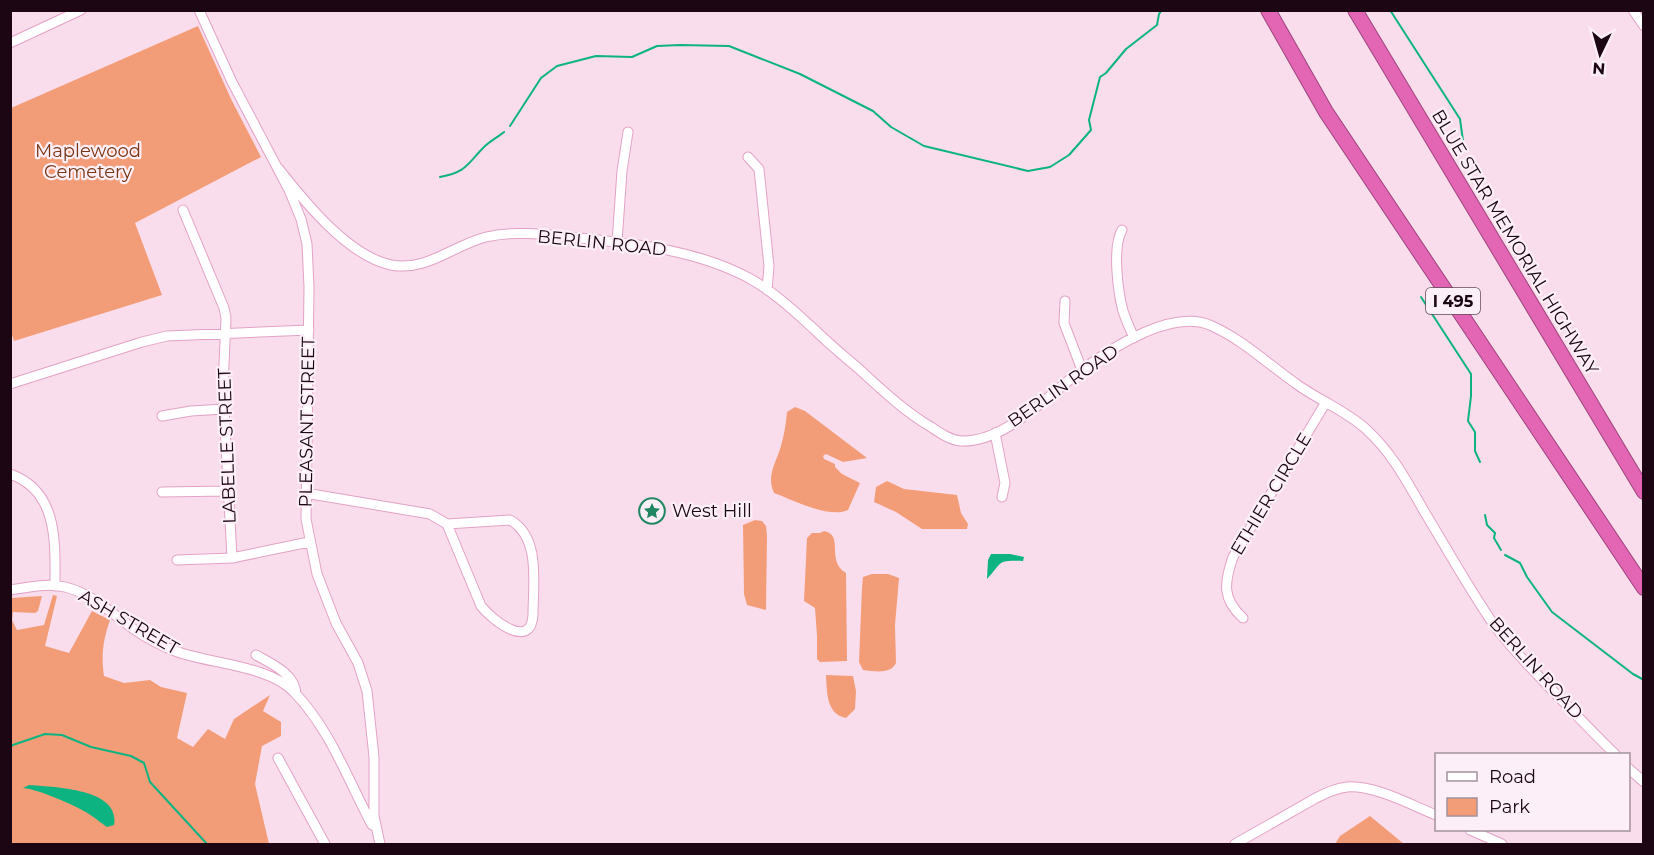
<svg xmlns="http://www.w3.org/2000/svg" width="1654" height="855" font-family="Montserrat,sans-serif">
	<rect width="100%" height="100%" fill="#faddec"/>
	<path fill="#f29d78" d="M198 26 232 101 261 157 135 223 162 295 14 341 10 329 11 108Z
		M1370 816 1404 844H1335L1340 836Z"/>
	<path fill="#f39d78" d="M795 407 805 411 867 458 843 462 826 454 823 456 824 459 835 464V467L842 474 860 483 848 510C830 519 793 500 774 493 766 476 776 463 781 446 784 435 786 424 787 412Z
		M887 481 904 489 957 495 961 513 968 524 967 529H922L896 512 874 502 876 487Z
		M755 520 762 521 766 526 767 536 766 610 747 605 744 594 743 525Z
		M824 531C845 535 825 560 846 573L847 661 820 662 817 659V636L815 608 804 601 807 538 812 533H820Z
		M872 574H888L899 578 895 625 896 663C890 675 874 671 863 670L859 662 862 587 863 577Z
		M53 595 57 596 45 646 69 653 92 611 110 620C103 640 101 655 104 676L124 683 150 680 161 687 187 693 177 738 193 747 208 729 225 739 234 719 270 695 263 711 281 722V736L262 746 255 784 269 844H11V598L42 596 38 611 35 613 13 612 12 620 17 630 44 625Z
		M826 675 853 676 856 691 855 709 846 718C826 714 827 692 826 675Z"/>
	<path fill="#0db481" d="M991 554H1010L1024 557 1023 561C996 560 1003 562 987 579L988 560Z
		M29 785C52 787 121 788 114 825L107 827C102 824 98 820 92 816 80 807 38 789 23 788Z"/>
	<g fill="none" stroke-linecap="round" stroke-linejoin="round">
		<path stroke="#0db481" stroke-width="2" d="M1390 10 1460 119 1464 148
			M510 126 541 78 557 66 596 56 632 57 657 46 680 45 729 46 800 74 873 111 891 127 924 146 1028 171 1050 167 1069 155 1091 130 1089 120 1100 77 1106 73 1126 49 1157 25 1159 14 1162 10
			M440 177C467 172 467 164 484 147 490 141 498 137 504 132
			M1421 297 1471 374V396L1468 421 1475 432V451L1480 462
			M1485 515 1487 525 1495 533 1494 538 1501 550
			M1505 555 1520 563 1527 577 1552 612 1633 674 1644 680
			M10 746 45 734 62 735 91 747 131 756 144 763 150 782 207 844"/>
		<g stroke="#e3a1c7" stroke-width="11">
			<path id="minor" d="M199 10 232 82 289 190 301 219 307 244 309 287 306 519 317 574 336 623 358 663 367 691 374 757V816L380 844
				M1633 10 1644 26
				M10 43 81 10
				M748 157 759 169 769 266 767 290
				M278 168C304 201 348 256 391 265 426 272 454 245 486 237 515 230 549 235 579 238 637 244 696 250 749 278 774 292 794 311 815 330 829 344 844 356 859 369 882 390 904 411 931 427 940 433 950 440 961 441 1005 443 1049 394 1082 370 1113 347 1173 308 1212 326 1243 340 1268 364 1295 383 1318 400 1345 410 1366 429 1393 454 1406 480 1424 511 1447 549 1469 589 1494 625 1511 648 1531 668 1550 688 1572 710 1593 733 1615 754
				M183 210 224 308 226 318 223 388 232 558
				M1122 230C1112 247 1118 292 1123 311 1126 320 1130 329 1134 338
				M617 242 622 171 628 132
				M1065 301 1064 323 1082 370
				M10 384 142 342 167 336 309 330
				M162 416 191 411 224 409
				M995 433 1005 483 1002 497
				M10 474C59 491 55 544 55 586
				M162 492 228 491
				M305 493 430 514 447 524 481 606C492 620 531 651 533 615 533 584 541 537 510 520L447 524
				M177 560 232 558 309 542
				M10 590C28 587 47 583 65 587 94 594 114 616 138 632 150 640 162 646 175 651 209 664 269 665 294 692 330 729 348 780 372 825
				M1243 618C1222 599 1224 583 1233 557L1326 402
				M256 655C272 664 295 674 296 694
				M278 758 325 844
				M1628 768 1644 782
				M1470 830 1502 844
				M1235 844 1316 798C1326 793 1336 788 1347 787 1375 785 1411 805 1436 815"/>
		</g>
		<g stroke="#9d447d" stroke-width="16">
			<path id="highway" d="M1268 10 1326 112 1644 588
				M1355 10 1644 492"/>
		</g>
		<use href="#minor" stroke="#fff" stroke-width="9"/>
		<use href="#highway" stroke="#e366b5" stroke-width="14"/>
	</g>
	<defs>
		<g id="sight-ring" transform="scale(1.35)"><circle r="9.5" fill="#fdeff7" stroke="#208762" stroke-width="1.5"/><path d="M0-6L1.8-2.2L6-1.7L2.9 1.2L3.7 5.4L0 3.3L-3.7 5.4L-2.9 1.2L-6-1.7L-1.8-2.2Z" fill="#208762"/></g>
	</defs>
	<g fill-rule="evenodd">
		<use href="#sight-ring" x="652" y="511"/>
	</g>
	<g text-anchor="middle" stroke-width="4.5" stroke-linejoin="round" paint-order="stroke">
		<rect fill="#fdeff7" stroke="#604c58" stroke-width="1.5" x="1426" y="288" width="54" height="26" rx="4.5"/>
		<g font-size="16" font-weight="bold" fill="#1c0614">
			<text x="1453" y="307">I 495</text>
		</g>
		<g font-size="18" fill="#793615" stroke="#fdeff7">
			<text x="88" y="157">Maplewood<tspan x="88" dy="21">Cemetery</tspan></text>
		</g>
		<g font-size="18" fill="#1c0614" stroke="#fdeff7">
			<text transform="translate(1515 242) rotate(59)" y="6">BLUE STAR MEMORIAL HIGHWAY</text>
			<text transform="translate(602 243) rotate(6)" y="6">BERLIN ROAD</text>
			<text transform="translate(1063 386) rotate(-35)" y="6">BERLIN ROAD</text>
			<text transform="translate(307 422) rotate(-89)" y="6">PLEASANT STREET</text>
			<text transform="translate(227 446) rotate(-92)" y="6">LABELLE STREET</text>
			<text transform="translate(1271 494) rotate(-59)" y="6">ETHIER CIRCLE</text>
			<text transform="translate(129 622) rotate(30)" y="6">ASH STREET</text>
			<text transform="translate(1536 668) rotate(48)" y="6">BERLIN ROAD</text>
		</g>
		<g font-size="18" fill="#1c0614" stroke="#fdeff7" text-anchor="start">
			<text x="672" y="517">West Hill</text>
		</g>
	</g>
	<rect width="1654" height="855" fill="none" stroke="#1c0614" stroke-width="24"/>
	<rect x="1435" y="753" width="195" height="78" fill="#fdeff7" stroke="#a3929c" stroke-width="1.5"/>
	<rect x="1447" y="772" width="30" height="9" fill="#ffffff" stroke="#a3929c" stroke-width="1.5"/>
	<text x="1489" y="783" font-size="18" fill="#1c0614">Road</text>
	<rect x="1447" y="798" width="30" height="18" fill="#f29d78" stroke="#a3929c" stroke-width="1.5"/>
	<text x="1489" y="813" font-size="18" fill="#1c0614">Park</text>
	<g transform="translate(1600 54) rotate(185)" stroke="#fdeff7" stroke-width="4.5" paint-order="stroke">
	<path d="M0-4.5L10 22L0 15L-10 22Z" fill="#1c0614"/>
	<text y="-9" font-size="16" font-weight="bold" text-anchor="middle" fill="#1c0614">N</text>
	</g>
</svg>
